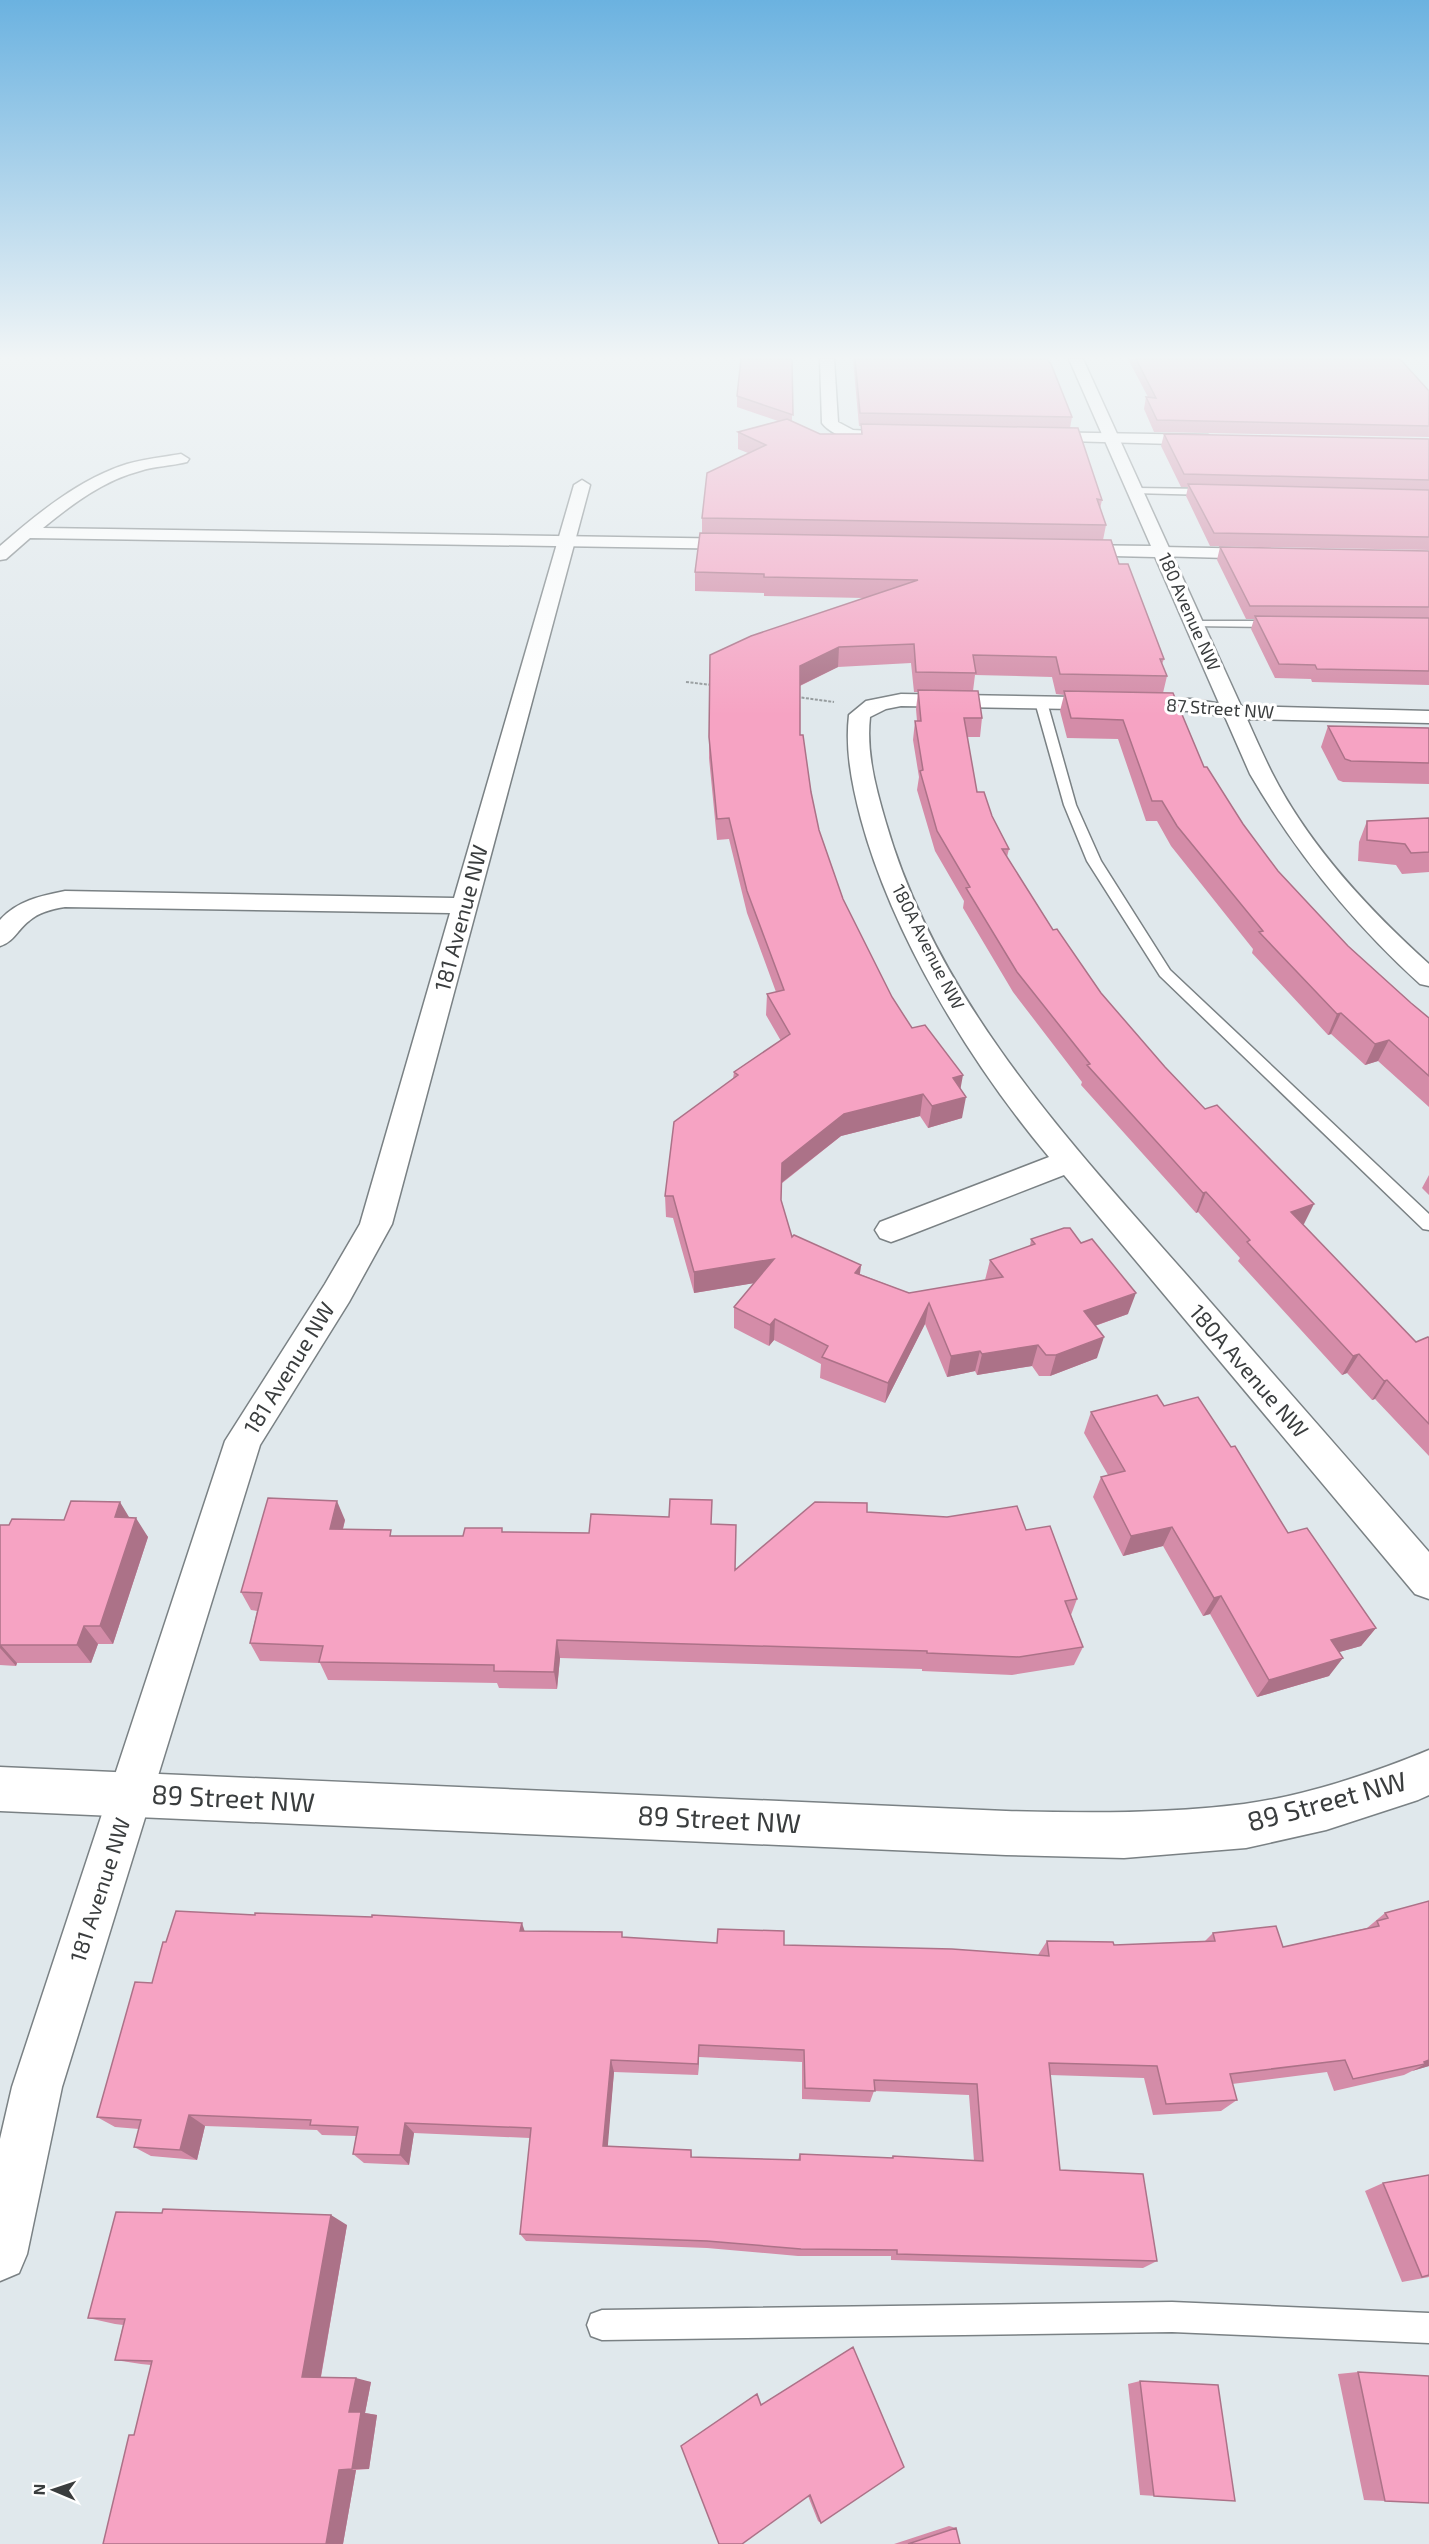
<svg xmlns="http://www.w3.org/2000/svg" width="1429" height="2544" font-family="'Exo 2',sans-serif">
	<rect width="100%" height="100%" fill="#e0e8ec"/>
	<g fill="none" stroke-linecap="round" stroke-linejoin="round">
		<g stroke="#7a8184" stroke-width="3">
			<path id="service" d="M1136 488 1209 489 1214 492 1209 495 1133 493 1131 491Z
				M1194 621H1277L1282 624 1277 627 1190 626 1189 624Z
				M1041 699 1047 702 1076 805 1101 861 1170 970 1429 1214V1230L1423 1229 1160 976 1087 861 1064 805 1035 702Z
				M1172 2302 1429 2313V2343L1172 2332 602 2340 591 2336 587 2325 591 2314 602 2310Z"/>
		</g>
		<g stroke="#7a8184" stroke-width="3">
			<path id="minor" d="M820 359H834L838 422 853 430 904 433 907 436 904 439C882 445 837 443 822 423Z
				M1038 432 1208 435 1216 440 1208 445 1032 440 1030 437Z
				M582 480 590 485 392 1224 349 1302 260 1445 62 2087 27 2254 19 2273 0 2281V2139L12 2087 225 1441 325 1284 360 1224 450 913 65 907C52 909 39 912 29 921 18 929 14 942 0 946V920C17 901 40 896 65 891L454 898 574 485Z
				M1162 547 1262 549 1268 550 1271 554 1268 558 1262 559 1156 556 1153 552 1156 548Z
				M901 694 1191 699 1241 707 1244 712 1241 717 1233 718 1191 711 901 706 886 709 870 717C866 753 876 789 886 823 940 1010 1081 1154 1206 1297 1280 1382 1355 1467 1429 1552V1599L1415 1594 1064 1175 902 1238 891 1242 880 1238 875 1230 880 1222 1049 1157C971 1064 893 937 861 819 852 785 845 750 849 715L866 701Z"/>
		</g>
		<g stroke="#7a8184" stroke-width="3">
			<path id="tertiary" d="M1069 359H1083L1241 706 1429 711V723L1247 719C1255 737 1263 755 1272 773 1309 846 1369 910 1429 964V986L1420 984C1352 922 1296 853 1250 774L1155 557 1071 555 1065 554 1062 550 1065 546 1071 545 1151 546Z
				M181 454 189 459 187 462C171 466 155 466 140 471 104 480 71 505 43 528L743 539 749 540 752 544 749 548 743 549 30 538 6 559 0 560V546C37 514 79 479 127 464 144 459 163 457 181 454Z
				M1429 1750V1795L1418 1800 1326 1830 1246 1848 1124 1858 1006 1855 0 1811V1767L1006 1811C1086 1813 1164 1814 1244 1804 1304 1796 1374 1773 1429 1750Z"/>
		</g>
		<path stroke="#92989a" stroke-width="2" stroke-dasharray="3 1.5" stroke-linecap="butt" d="M686 682 712 685
			M797 697 834 702"/>
		<use href="#service" fill="#fff" fill-rule="evenodd"/>
		<use href="#minor" fill="#fff" fill-rule="evenodd"/>
		<use href="#tertiary" fill="#fff" fill-rule="evenodd"/>
	</g>
	<path fill="#d48ca8" fill-rule="evenodd" d="M792 359V421L820 434H861V426H859L853 359H1047L1072 417 1070 428 1102 500 1100 509 1106 525 1103 540 1119 564 1164 659 1162 664 1167 676 1163 693 1204 767 1243 824 1278 871 1348 946 1411 1003 1429 1018V1107L1378 1061 1365 1065 1331 1034 1328 1035 1252 953 1253 949 1171 846 1157 821H1146L1118 739 1067 738 1060 711 1064 695 1056 694 1052 677 975 675 973 691 982 718 980 737H967L977 792 992 816 1009 849 1007 857 1053 930 1101 993 1165 1067 1304 1224 1303 1225 1416 1342 1429 1338V1456L1375 1399 1372 1400 1347 1373 1342 1375 1238 1261 1240 1258 1198 1212 1196 1213 1081 1085 1082 1082 1013 992 963 908 964 901 935 851 917 790 919 777 913 740 915 721H917L916 709 918 692H914L911 663 838 667 800 686V735L811 792 819 830 843 899 892 997 912 1028 960 1089 962 1118 928 1128 920 1116 841 1136 781 1184V1200L792 1237 861 1265 860 1274 909 1293 985 1280 990 1260 1030 1246 1031 1239 1128 1314 1095 1326 1097 1358 1050 1376H1039L1032 1366 977 1375 975 1371 947 1377 925 1324 885 1403 820 1378 821 1364 774 1340 769 1346 734 1328V1307L754 1283 694 1293 673 1218 666 1217 665 1196 733 1079 734 1072 781 1041 766 1015 767 994 776 992 747 913 729 839 717 840 709 758 710 655 864 598 764 596V593L695 591V572L702 533V518L748 453 738 449V432L778 421 737 407V396Z
		M1128 359H1400L1429 391V437L1154 432 1144 409 1146 397H1148Z
		M1164 434 1429 439V550L1210 546 1186 496 1188 487H1181L1161 446Z
		M1220 547 1429 551V685L1312 682 1311 679 1275 678 1251 629 1254 619H1246L1217 560Z
		M1328 726 1429 728V784L1343 782 1338 780 1321 747Z
		M1429 818V872L1402 874 1396 865 1358 861 1359 842 1367 821Z
		M1429 1175V1195L1422 1188Z
		M1164 1406 1288 1533 1376 1628 1361 1646 1339 1652 1329 1676 1257 1697 1210 1614 1203 1616 1163 1546 1123 1556 1093 1497 1101 1477 1108 1475 1084 1433 1091 1412Z
		M867 1512 1026 1530 1077 1599 1071 1615 1083 1647 1074 1665 1012 1675 922 1671V1669L560 1658 557 1689 499 1688 497 1683 328 1680 320 1663 260 1661 250 1643 257 1611 251 1610 241 1592 345 1520 343 1529 393 1536H463L503 1532 589 1533 712 1524 735 1570Z
		M130 1518 148 1537 113 1644H98L91 1663H17L16 1666 0 1665V1525H9L64 1520Z
		M1429 1901V2066L1412 2071 1404 2075 1334 2091 1327 2072 1232 2084 1237 2100 1221 2111 1153 2115 1144 2078 1050 2075 1060 2170 1157 2261 1143 2268 891 2260V2256H798L707 2248 526 2241 520 2234 530 2138 414 2133 409 2165 364 2163 353 2154 356 2136 322 2135 317 2130 205 2126 197 2160 151 2156 134 2147 139 2129 115 2127 97 2117 152 1983 525 1932 717 1943 1038 1955 1047 1941 1114 1945 1205 1941 1213 1933 1283 1947 1367 1928 1385 1913ZM699 2057 802 2062V2099L870 2102 874 2091 969 2095 974 2161 893 2156 891 2158 800 2154 798 2160 692 2157 691 2150 607 2146 614 2072 698 2075Z
		M1429 2175V2277L1402 2282 1365 2191 1383 2183Z
		M162 2213 347 2225 321 2377 371 2382 365 2413 377 2415 369 2469 356 2470 343 2544H103L134 2435 151 2365 141 2364 115 2360 123 2325 115 2324 88 2318Z
		M853 2347 821 2523 818 2521 808 2496 761 2405Z
		M1358 2372 1429 2503 1364 2500 1338 2374Z
		M1140 2381 1235 2501 1140 2495 1128 2384Z
		M949 2526 956 2528 960 2544H894Z"/>
	<path fill="#ac7288" d="M839 647 838 667 799 686 800 666Z
		M1341 1013 1331 1034 1328 1035 1337 1014Z
		M1389 1040 1378 1061 1365 1065 1375 1044Z
		M963 1075 959 1097 953 1078Z
		M923 1094 920 1116 841 1136 780 1184 782 1163 844 1114Z
		M966 1097 962 1118 928 1128 932 1106Z
		M1206 1192 1198 1212 1196 1213 1203 1193Z
		M1314 1204 1304 1224 1282 1233 1291 1212Z
		M774 1259 773 1280 694 1293V1272Z
		M861 1265 858 1287 855 1273Z
		M1136 1293 1128 1314 1077 1332 1084 1311Z
		M929 1303 925 1324 885 1403 888 1383Z
		M775 1319 774 1340 769 1346 770 1325Z
		M1104 1337 1097 1358 1050 1376 1056 1355Z
		M1038 1345 1032 1366 977 1375 982 1354Z
		M980 1351 975 1371 947 1377 951 1356Z
		M1359 1354 1347 1373 1342 1375 1353 1356Z
		M1387 1380 1375 1399 1372 1400 1384 1381Z
		M337 1501 345 1520 338 1548 330 1529Z
		M120 1502 132 1522 115 1517Z
		M136 1518 148 1537 113 1644 100 1626Z
		M1172 1527 1163 1546 1123 1556 1131 1536Z
		M1221 1596 1210 1614 1203 1616 1214 1598Z
		M84 1626 98 1644 91 1663 77 1645Z
		M1376 1628 1361 1646 1318 1658 1331 1640Z
		M557 1640 560 1658 557 1689 554 1672Z
		M1 1645 17 1663 16 1666 0 1648Z
		M1343 1658 1329 1676 1257 1697 1269 1680Z
		M522 1923 527 1938 520 1931Z
		M699 2045V2057L698 2075V2064Z
		M611 2060 614 2072 607 2156 603 2146Z
		M1429 2060V2066L1412 2071 1425 2064 1424 2062Z
		M189 2115 205 2126 197 2160 180 2150Z
		M405 2123 414 2133 409 2165 400 2155Z
		M331 2215 347 2225 320 2381 302 2377Z
		M356 2378 371 2382 365 2413 377 2415 369 2469H352L349 2412Z
		M339 2470H356L343 2544H326Z"/>
	<path fill="#f6a3c3" stroke="#ac7288" stroke-width="1.5" fill-rule="evenodd" d="M741 359H792L793 415 737 396Z
		M855 359H1047L1051 364 1072 417 860 413Z
		M1136 359H1400L1429 391V426L1157 420 1146 397 1156 398Z
		M787 419 820 434H862L861 424 1078 428 1102 500 1097 499 1106 525 702 518 707 473 766 445 738 432Z
		M1164 434 1429 439V480L1184 474Z
		M1188 484 1429 490V537L1214 533Z
		M700 533 1111 540 1119 564H1128L1164 659H1160L1167 676 1060 674 1056 657 973 655 976 673 916 672 914 644 839 647 800 666V735H803L811 792 819 830 843 899 892 997 912 1028 925 1025 963 1075 953 1078 966 1097 932 1106 923 1094 844 1114 782 1163 781 1200 792 1237 794 1235 861 1265 855 1273 909 1293 1003 1277 990 1260 1035 1244 1031 1239 1064 1228H1070L1081 1243 1092 1239 1136 1293 1084 1311 1104 1337 1056 1355H1046L1038 1345 982 1354 980 1351 951 1356 929 1303 888 1383 822 1357 828 1346 775 1319 770 1325 734 1307 774 1259 694 1272 673 1196H665L674 1122 738 1075 734 1072 790 1034 767 994 784 990 747 891 729 818 717 819 709 737 710 655 751 636 918 580 764 577V574L695 572Z
		M1220 547 1429 551V607L1250 606Z
		M1255 616 1429 618V671L1317 669 1315 665 1279 664Z
		M918 690 978 691 982 718H964L977 792H984L992 816 1009 849H1002L1053 930 1057 929 1101 993 1165 1067 1205 1109 1217 1105 1314 1204 1291 1212 1416 1342 1428 1337 1429 1338V1424L1387 1380 1384 1381 1359 1354 1353 1356 1247 1242 1250 1240 1206 1192 1203 1193 1087 1065 1090 1064 1017 972 966 888 970 887 937 831 920 771 923 770 915 721H921Z
		M1064 691 1173 693 1204 767H1207L1243 824 1278 871 1348 946 1411 1003 1429 1018V1076L1389 1040 1375 1044 1341 1013 1337 1014 1259 932 1263 931 1177 826 1162 801H1152L1123 720 1071 718Z
		M1328 726 1429 728V763L1351 761 1345 759Z
		M1429 818V852L1411 853 1405 844 1367 840V821Z
		M1157 1395 1164 1406 1198 1397 1231 1447 1235 1446 1288 1533 1307 1528 1376 1628 1331 1640 1343 1658 1269 1680 1221 1596 1214 1598 1172 1527 1131 1536 1101 1477 1125 1471 1091 1412Z
		M268 1498 337 1501 330 1529 391 1530 390 1536H463L465 1528H502V1532L589 1533 591 1514 669 1517 670 1499 712 1500 711 1524 736 1525 735 1570 815 1502 867 1503V1512L947 1517 1017 1506 1026 1530 1050 1526 1077 1599 1065 1601 1083 1647 1019 1657 927 1653V1651L557 1640 554 1672 494 1671V1665L319 1662 323 1646 250 1643 262 1593 241 1592Z
		M71 1501 120 1502 115 1517 136 1518 100 1626H84L77 1645H1L0 1648V1525H9L12 1519 64 1520Z
		M1429 1901V2060L1424 2062 1425 2064 1353 2079 1345 2060 1230 2074 1237 2100 1166 2104 1157 2066 1049 2063 1060 2170 1143 2174 1157 2261 897 2254V2250L801 2249 707 2241 520 2234 531 2128 405 2123 400 2155 353 2154 358 2127 310 2125 311 2120 189 2115 180 2150 134 2147 141 2120 97 2117 135 1982 152 1983 163 1942H166L176 1911 255 1915V1913L372 1917V1915L522 1923 520 1931 622 1932V1937L717 1943 718 1929 784 1931V1945L952 1949 1049 1956 1047 1941 1113 1942 1114 1945 1215 1941 1213 1933 1276 1926 1283 1947 1379 1926 1377 1921 1388 1918 1385 1913ZM699 2045 804 2050 805 2088 875 2091 874 2080 977 2084 983 2161 893 2156V2158L800 2154V2160L691 2157V2150L603 2146 611 2060 698 2064Z
		M1429 2175V2275L1422 2277 1383 2183Z
		M163 2209 331 2215 302 2377 356 2378 349 2412H361L352 2469 339 2470 326 2544H103L129 2435H134L152 2361 115 2360 125 2319 88 2318 116 2212 162 2213Z
		M853 2347 904 2467 821 2523 810 2495 742 2544H719L681 2446 757 2394 761 2405Z
		M1358 2372 1429 2376V2503L1385 2501Z
		M1140 2381 1218 2385 1235 2501 1154 2496Z
		M956 2528 960 2544H908Z"/>
	<linearGradient id="sky" x2="0" y2="1"><stop stop-color="#6bb2e0"/><stop offset="0.5" stop-color="#f1f5f6"/><stop offset="1" stop-color="#f1f5f6" stop-opacity="0"/></linearGradient>
	<rect width="1429" height="715" fill="url(#sky)"/>
	<g text-anchor="middle" stroke-width="6" stroke-linejoin="round" paint-order="stroke">
		<g font-size="18" fill="#3a3d3e" stroke="#fff">
			<text transform="translate(1189 612) rotate(66)" y="6">180 Avenue NW</text>
			<text transform="translate(1220 709) rotate(4)" y="6">87 Street NW</text>
			<text transform="translate(928 947) rotate(63)" y="6">180A Avenue NW</text>
		</g>
		<g font-size="22" fill="#3a3d3e" stroke="#fff">
			<text transform="translate(461 918) rotate(-75)" y="8">181 Avenue NW</text>
			<text transform="translate(289 1368) rotate(-58)" y="8">181 Avenue NW</text>
			<text transform="translate(1249 1371) rotate(49)" y="8">180A Avenue NW</text>
			<text transform="translate(100 1890) rotate(-72)" y="8">181 Avenue NW</text>
		</g>
		<g font-size="27" fill="#3a3d3e" stroke="#fff">
			<text transform="translate(233 1799) rotate(3)" y="9">89 Street NW</text>
			<text transform="translate(1327 1802) rotate(-15)" y="9">89 Street NW</text>
			<text transform="translate(719 1820) rotate(3)" y="9">89 Street NW</text>
		</g>
	</g>
	<g transform="translate(54 2490) rotate(272)" stroke="#ffffff" stroke-width="4.5" paint-order="stroke">
	<path d="M0-4.5L10 22L0 15L-10 22Z" fill="#3a3d3e"/>
	<text y="-9" font-size="16" font-weight="bold" text-anchor="middle" fill="#3a3d3e">N</text>
	</g>
</svg>
